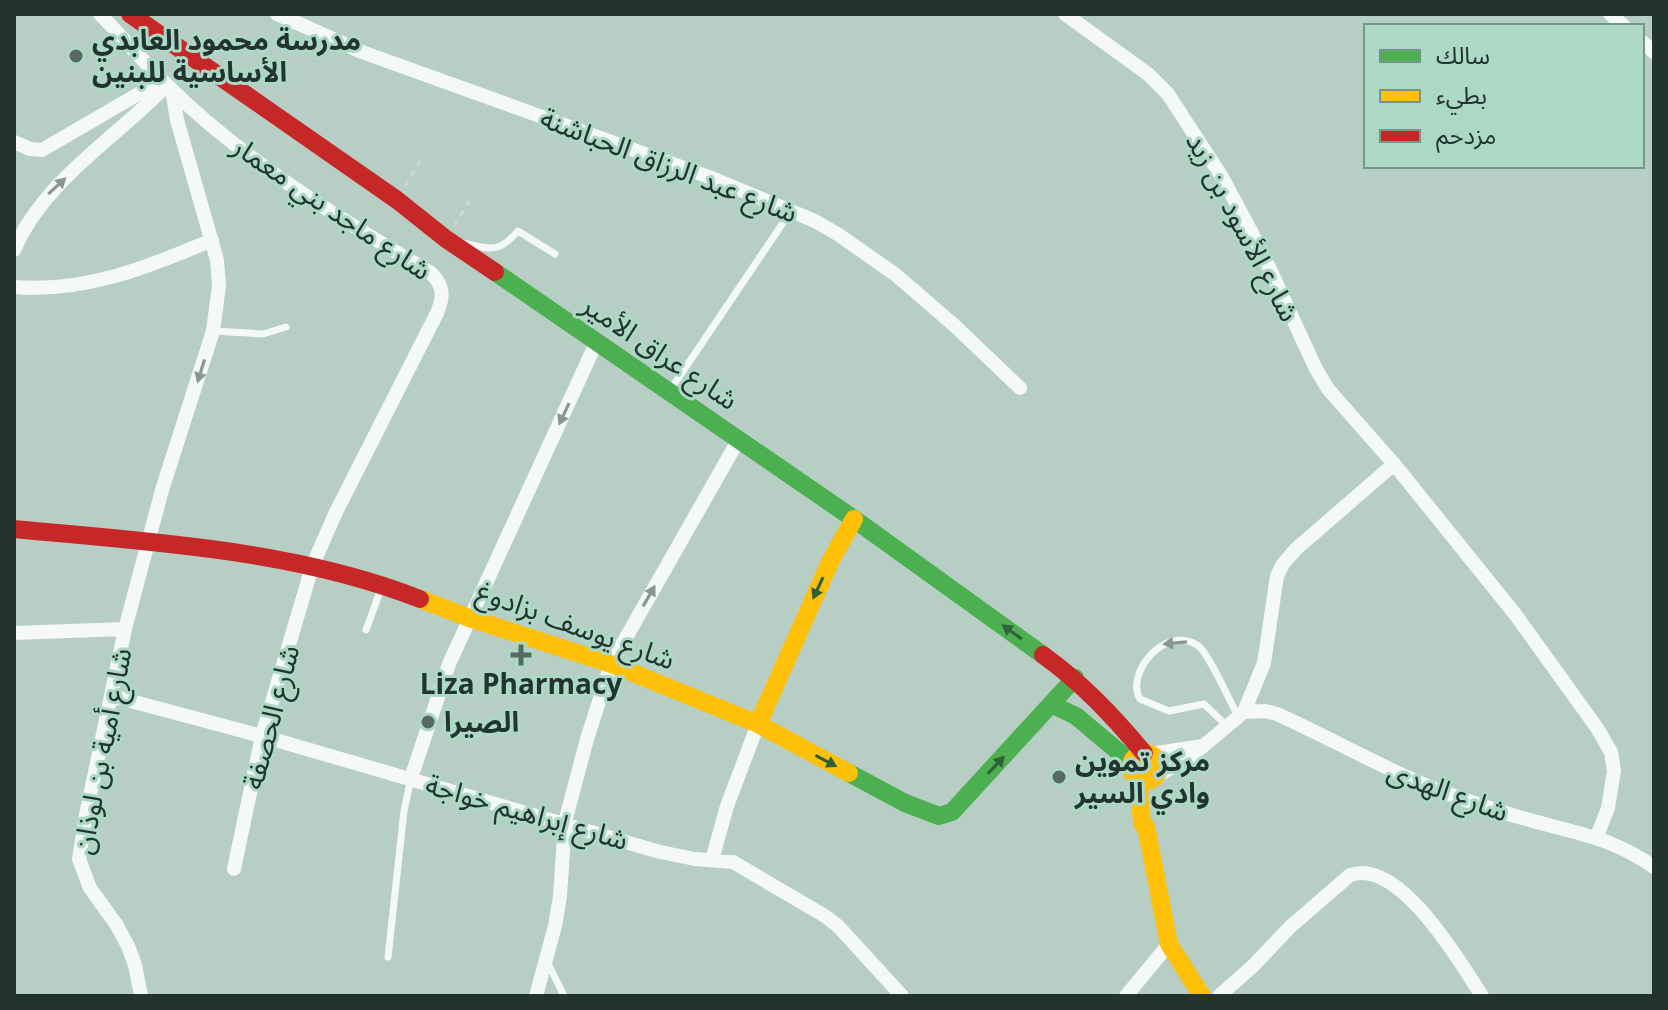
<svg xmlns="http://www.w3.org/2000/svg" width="1668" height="1010" font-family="'Open Sans','Noto Sans Arabic',sans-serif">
	<rect width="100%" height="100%" fill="#b6cec4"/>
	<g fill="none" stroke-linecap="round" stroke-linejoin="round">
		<path stroke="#cdd4d1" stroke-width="3" stroke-dasharray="6 6" stroke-linecap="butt" d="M405 186 423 156
			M454 226 470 200"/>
		<path stroke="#f4f8f6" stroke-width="7" d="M463 243C491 249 498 254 518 231L555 254
			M213 331 263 334 286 327
			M671 389 791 211
			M366 630 382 586
			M1226 725 1204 704 1169 711 1140 699C1125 674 1164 625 1197 645 1208 651 1230 702 1238 716
			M388 957 404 811 411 778
			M547 961 564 996"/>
		<path stroke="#f4f8f6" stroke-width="14" d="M100 14C123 38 144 62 167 85 244 162 339 218 431 273 444 286 444 296 437 313L335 514 312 567 262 736 234 869
			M277 14 362 52 709 177 815 221 839 235 896 275 955 326 1020 388
			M1065 14 1148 74 1168 94 1222 177 1262 252 1316 369 1328 389 1394 464 1515 614 1597 728 1611 752 1614 771 1608 808 1597 836
			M1610 14 1624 26
			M1642 42 1654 52
			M14 142 30 149 42 150 140 93 159 76
			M14 250C44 180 115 139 167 85
			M14 287C84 293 149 267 212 240
			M14 633 125 629
			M112 696 262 736 660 852 695 859 733 862 825 916 838 926 902 996
			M1244 712 1265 711 1277 714C1339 742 1395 776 1460 798 1483 806 1506 814 1530 820 1578 834 1611 837 1654 867
			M1151 754 1202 746
			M1158 775 1189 758 1244 712 1264 663 1277 576 1283 564 1296 549 1394 464
			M411 778 449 664 596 343
			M712 860 727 806 758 724
			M141 996 135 965 128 946 116 924 90 888 79 859 86 815 125 629 162 490 213 331 219 286 217 260 177 120 172 90
			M536 996 555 926 560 896 565 822 587 739 611 664 739 439
			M1126 996 1169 944
			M1219 996 1253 966 1290 927 1350 875C1399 857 1460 962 1482 996"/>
		<path stroke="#4caf50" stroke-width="18" d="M495 272 854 519 1043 655
			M1053 705 1076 716 1132 763
			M849 773 905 803 939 816 952 812 1075 678"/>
		<path stroke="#ffc107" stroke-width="18" d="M420 599 472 619 611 664 758 724 849 773
			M758 724 831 560 854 519
			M1131 767a14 14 0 1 1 28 0a14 14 0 1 1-28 0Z
			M1138 779 1142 823 1146 827 1169 944 1202 996"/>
		<path stroke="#c62828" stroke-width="18" d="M130 14 397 200 446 239 495 272
			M14 529C148 542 293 549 420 599
			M1043 655C1082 683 1113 716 1144 753"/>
	</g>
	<defs><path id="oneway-solid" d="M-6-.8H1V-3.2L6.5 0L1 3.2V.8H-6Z" transform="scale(2)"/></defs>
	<g fill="#8b9692">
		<use href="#oneway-solid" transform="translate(57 186) rotate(-43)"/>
		<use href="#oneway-solid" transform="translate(201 371) rotate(107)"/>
		<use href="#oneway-solid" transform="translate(564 414) rotate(115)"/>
		<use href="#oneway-solid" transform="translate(649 596) rotate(-60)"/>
		<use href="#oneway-solid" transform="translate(1175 643) rotate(175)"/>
	</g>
	<g fill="#315f39">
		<use href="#oneway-solid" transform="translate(818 588) rotate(115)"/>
		<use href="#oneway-solid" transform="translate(1012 632) rotate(-144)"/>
		<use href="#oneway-solid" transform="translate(826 761) rotate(28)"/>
		<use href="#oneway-solid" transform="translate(996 765) rotate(-47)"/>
	</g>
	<g fill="#566a62" stroke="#acd8c6" stroke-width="3">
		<circle cx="76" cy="56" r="8"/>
		<path d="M517 643h8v8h8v8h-8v8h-8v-8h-8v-8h8z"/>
		<circle cx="428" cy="722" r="8"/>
		<circle cx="1059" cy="777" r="8"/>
	</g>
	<g text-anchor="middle" stroke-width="6" stroke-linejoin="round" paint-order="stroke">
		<g font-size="28" font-weight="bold" fill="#22342d" stroke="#acd8c6" text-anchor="start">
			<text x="92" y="50">مدرسة محمود العابدي<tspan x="92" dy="32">الأساسية للبنين</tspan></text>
			<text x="521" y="694" text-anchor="middle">Liza Pharmacy</text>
			<text x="444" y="732">الصيرا</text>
			<text x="1075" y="771">مركز تموين<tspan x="1075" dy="32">وادي السير</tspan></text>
		</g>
		<g font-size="28" fill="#22342d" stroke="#acd8c6">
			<text transform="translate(669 165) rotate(21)" y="10">شارع عبد الرزاق الحباشنة</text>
			<text transform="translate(332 208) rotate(34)" y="10">شارع ماجد بني معمار</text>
			<text transform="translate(1243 227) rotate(62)" y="10">شارع الأسود بن زيد</text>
			<text transform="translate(660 352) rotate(34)" y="10">شارع عراق الأمير</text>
			<text transform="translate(576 625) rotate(20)" y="10">شارع يوسف بزادوغ</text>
			<text transform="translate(271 717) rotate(-75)" y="10">شارع الحصفة</text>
			<text transform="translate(102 751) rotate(-79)" y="10">شارع أمية بن لوذان</text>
			<text transform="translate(1448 791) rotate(20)" y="10">شارع الهدى</text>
			<text transform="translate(527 812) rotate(16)" y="10">شارع إبراهيم خواجة</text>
		</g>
	</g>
	<rect width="1668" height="1010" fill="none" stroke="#22342d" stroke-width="32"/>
	<rect x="1364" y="24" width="280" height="144" fill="#acd8c6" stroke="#759689" stroke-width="2"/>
	<rect x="1380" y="50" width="40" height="12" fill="#4caf50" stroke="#759689" stroke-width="2"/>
	<text x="1436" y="64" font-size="24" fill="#22342d">سالك</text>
	<rect x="1380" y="90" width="40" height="12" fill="#ffc107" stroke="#759689" stroke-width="2"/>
	<text x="1436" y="104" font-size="24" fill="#22342d">بطيء</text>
	<rect x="1380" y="130" width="40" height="12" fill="#c62828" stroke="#759689" stroke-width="2"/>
	<text x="1436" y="144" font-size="24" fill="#22342d">مزدحم</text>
</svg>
